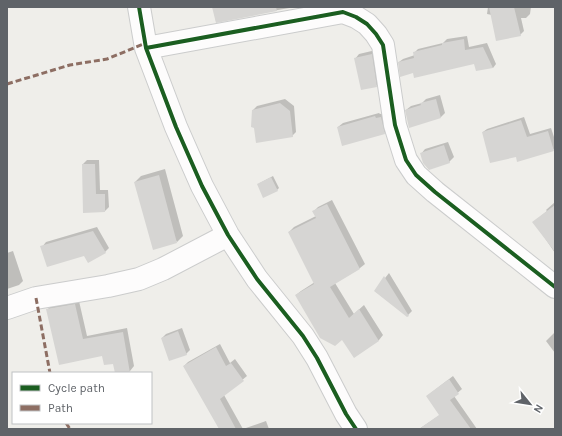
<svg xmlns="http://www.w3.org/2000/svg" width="562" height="436" font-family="Karla,sans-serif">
	<rect width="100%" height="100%" fill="#efeeea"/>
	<path fill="#0003" d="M213 7H295L216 21Z
		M488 7H531L530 14 526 18H521L524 31 520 35 492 15 487 14Z
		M467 36 469 47 487 43 496 64 493 68 475 63 414 72 399 62 403 59 415 55 414 53 418 49 443 43 447 39Z
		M376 50 380 81 376 86 355 59 359 54Z
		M440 95 445 113 441 117 410 126 406 110 411 106 422 103 426 99Z
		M285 99 294 106 296 132 292 136 253 110 257 106Z
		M379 113 380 114 385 113 388 129 384 133 338 127 343 123Z
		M524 117 530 134 551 128 555 140V148L553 150 517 156 483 132 487 129Z
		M448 142 454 157 449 162 421 154 425 149Z
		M87 160H99L100 190H108L109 207 105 211 84 212 83 164Z
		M165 169 183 236 177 242 135 182 141 176Z
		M273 176 279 188 277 190 260 183Z
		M332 200 365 264 360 268 335 283 354 314 364 305 383 335 379 340 354 357 342 338 296 295 301 291 315 282 289 232 294 227 316 216 313 212 318 207Z
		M555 202V253L534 222 547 211 546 210Z
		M97 227 109 248 105 252 85 255 42 247 46 242Z
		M13 251 23 281 19 285 7 289V253Z
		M389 273 412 311 407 316 375 291Z
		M79 301 87 336 127 328 134 366 130 371 116 373 114 363 103 355 60 364 48 309 52 305Z
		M182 328 190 350 186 354 162 338 166 334Z
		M555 332V353L546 341Z
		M220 344 230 363 235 359 247 376 224 395 243 429 266 421 269 429H220L184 366 188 362Z
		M453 376 462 389 454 396 477 429H419L440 415 427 396Z"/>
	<path fill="#d6d5d3" d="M212 7H276L277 11 216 23Z
		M489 7H514L521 36 496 41Z
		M464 39 465 50 483 47 493 68 476 71 474 64 414 78 413 73 400 77 398 62 414 58 413 52 442 45V43Z
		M372 54 377 87 361 90 354 58Z
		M436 99 441 118 409 128 405 110 421 105 420 103Z
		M280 103 290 111 293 137 256 143 254 128 251 127 252 110Z
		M375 116 376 118 381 117 385 134 342 146 337 127Z
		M521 120 527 137 548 131 554 151 517 162 516 157 490 163 482 132Z
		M444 145 450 163 429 170 423 163 420 153Z
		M82 164H95L96 194H105V212L83 213Z
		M159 175 177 243 153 250 134 182Z
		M271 177 278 191 263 198 257 184Z
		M327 204 360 269 330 287 349 318 359 309 379 341 354 358 342 340 335 346 320 338 295 295 314 284 288 232 316 218 312 211Z
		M555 205V252L532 222Z
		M93 231 106 253 88 263 84 256 47 267 40 246Z
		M384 276 409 316 407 317 374 291Z
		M75 304 83 339 123 332 130 373H115L113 364 104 365 102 356 59 365 46 309Z
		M178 331 187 355 169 361 161 338Z
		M216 347 226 366 231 363 244 381 220 399 236 429H219L183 366Z
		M449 379 459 394 450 400 471 429H419L439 415 426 396Z"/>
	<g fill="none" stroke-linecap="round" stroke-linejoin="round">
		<g stroke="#cbcccc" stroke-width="24">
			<path id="street" d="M139 7 146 48 176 127 202 186 228 235 257 279 303 336 317 358 346 414 356 429
				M146 48 343 12 356 17 367 24 376 34 383 45 395 125 406 160 416 175 435 192 555 287
				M7 308 36 298 108 286 139 279 163 269 228 235"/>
		</g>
		<use href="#street" stroke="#fdfcfc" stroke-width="22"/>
		<path stroke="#8d6e63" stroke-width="3" stroke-dasharray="6 3" stroke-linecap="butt" d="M7 84 70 65 107 59 146 43
			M36 298 50 373
			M66 423 70 429"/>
		<g stroke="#fff" stroke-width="6">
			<path id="cycleway" d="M139 7 146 48 176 127 202 186 228 235 257 279 303 336 317 358 346 414 356 429
				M146 48 343 12 356 17 367 24 376 34 383 45 395 125 406 160 416 175 435 192 555 287"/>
		</g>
		<use href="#cycleway" stroke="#1b5e20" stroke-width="4"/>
	</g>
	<rect width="562" height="436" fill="none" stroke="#5f6368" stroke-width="16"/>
	<rect x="12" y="372" width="140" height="52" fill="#ffffff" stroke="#bfc1c3"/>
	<rect x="20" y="385" width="20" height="6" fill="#1b5e20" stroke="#bfc1c3"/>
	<text x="48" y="392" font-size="12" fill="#5f6368">Cycle path</text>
	<rect x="20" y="405" width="20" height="6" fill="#8d6e63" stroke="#bfc1c3"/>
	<text x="48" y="412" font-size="12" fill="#5f6368">Path</text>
	<g transform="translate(530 404) rotate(120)" stroke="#ffffff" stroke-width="3" paint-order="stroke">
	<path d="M0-3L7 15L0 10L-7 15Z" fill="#5f6368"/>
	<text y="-6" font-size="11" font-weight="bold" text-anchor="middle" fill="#5f6368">N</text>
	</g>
</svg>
